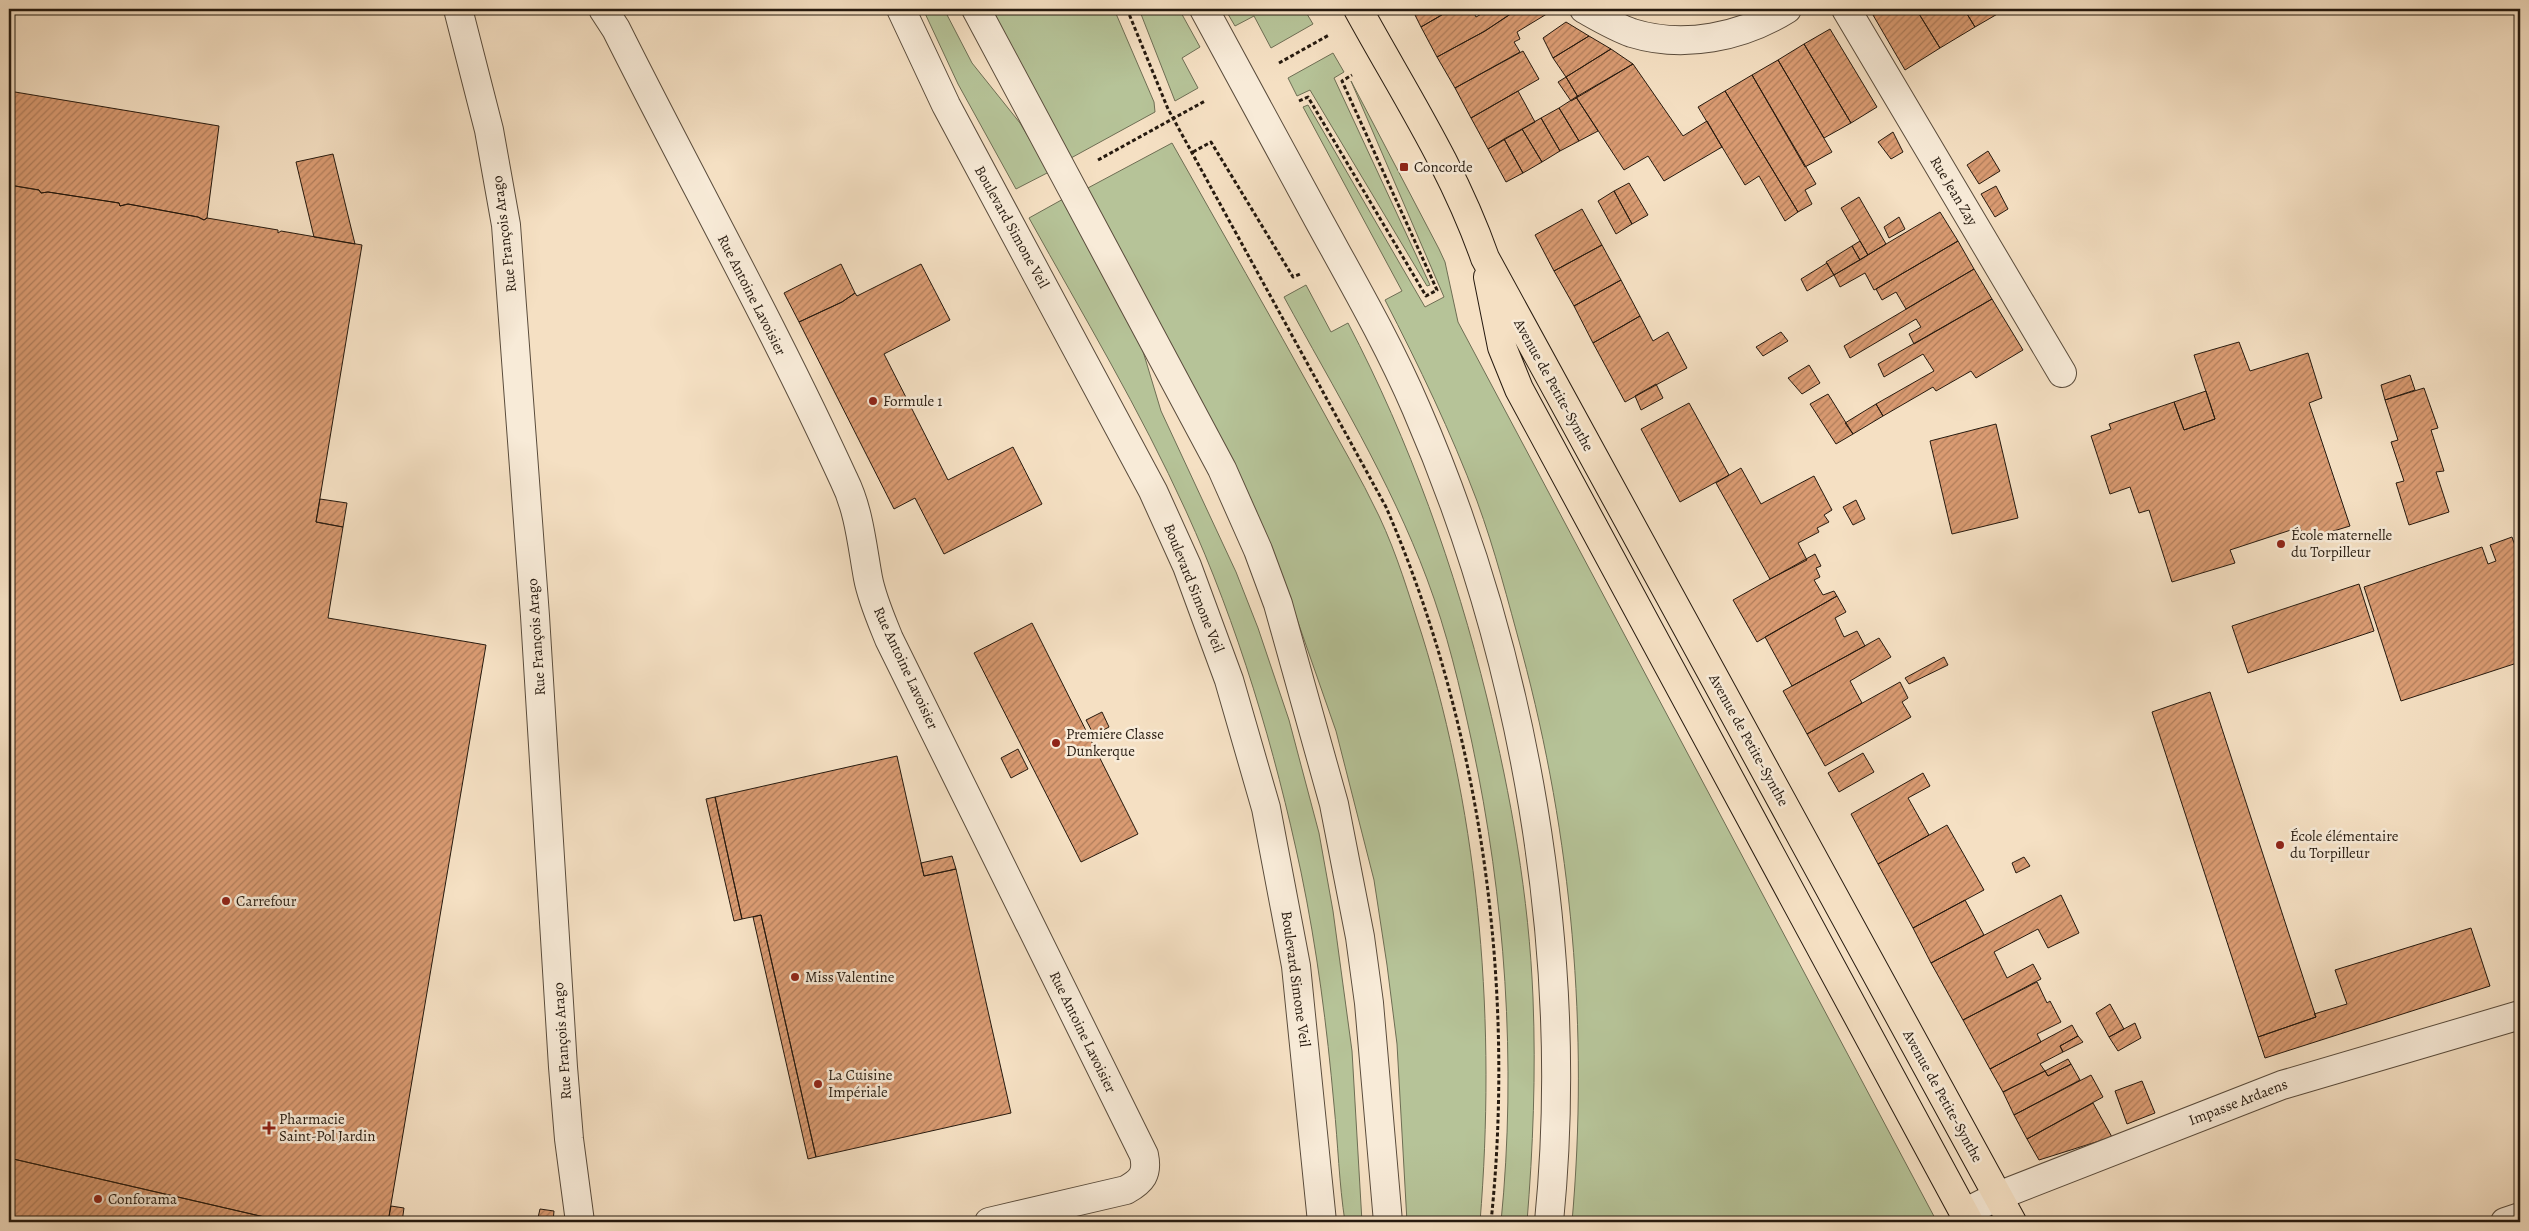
<svg xmlns="http://www.w3.org/2000/svg" width="2529" height="1231" font-family="Alegreya,serif">
	<defs>
		<pattern id="building-hatch" width="6" height="6" patternUnits="userSpaceOnUse" patternTransform="scale(1.25)"><rect width="6" height="6" fill="#da9b72"/><path d="M-1 1l2-2M0 6l6-6M5 7l2-2" fill="none" stroke="#b17e5c"/></pattern>
	</defs>
	<rect width="100%" height="100%" fill="#f5e0c3"/>
	<filter id="stains"><feTurbulence type="fractalNoise" baseFrequency=".004" numOctaves="4"/><feColorMatrix values="0 0 0 0 .2 0 0 0 0 .09 0 0 0 0 .02 0 0 0 .5 -.17"/></filter>
	<radialGradient id="worn" r=".72"><stop offset=".6" stop-color="#630" stop-opacity="0"/><stop offset="1" stop-color="#630" stop-opacity=".3"/></radialGradient>
	<path fill="#b6c398" stroke="#6e6e54" d="M923 9H944L972 63 1020 123 1049 172 1016 189 958 84Z
		M990 9H1114L1154 102 1155 112 1071 158Z
		M1139 9H1179L1200 47 1182 58 1198 88 1175 101Z
		M1225 9H1304L1313 24 1271 48 1254 16 1235 26Z
		M1333 53 1344 72 1334 78 1430 285 1427 286 1310 90 1297 96 1288 78Z
		M1351 81 1439 249 1445 262 1458 322 1937 1222H1572C1589 1030 1572 838 1522 652 1508 601 1495 550 1477 501 1451 432 1419 366 1385 300L1402 291 1303 107 1308 105 1425 307 1444 297Z
		M1172 143C1221 230 1271 317 1319 404 1339 441 1361 478 1379 516 1397 554 1409 595 1422 635 1481 824 1496 1026 1480 1222H1407L1397 1044 1387 965 1374 880 1336 731 1292 605 1086 189Z
		M1065 198 1142 348 1161 411 1236 572 1258 628 1289 720 1319 833 1333 911 1352 1051 1362 1222H1345C1339 1183 1338 1144 1334 1105 1327 1027 1317 949 1301 872 1275 749 1238 625 1186 511 1140 410 1083 315 1029 218Z
		M1306 285 1331 332 1348 323C1410 442 1455 568 1487 698 1511 796 1529 897 1533 998 1536 1073 1533 1148 1527 1222H1501C1517 1063 1505 899 1472 743 1460 687 1447 632 1427 579 1390 480 1334 389 1284 297Z"/>
	<path fill="url(#building-hatch)" stroke="#261a0f" d="M1412 9H1452L1421 27Z
		M1452 9H1472L1476 17 1485 12 1483 9H1518L1485 31 1437 57 1421 27Z
		M1518 9H1545L1550 12 1517 32 1520 39 1514 42 1520 52 1455 88 1437 57 1485 31Z
		M1882 9H1916L1940 48 1905 70 1873 15Z
		M1916 9H1964L1975 27 1940 48Z
		M1964 9H2006L1975 27Z
		M1566 22 1589 36 1553 58 1543 38Z
		M1830 29 1877 107 1851 123 1804 44Z
		M1589 36 1611 49 1566 77 1553 58Z
		M1804 44 1851 123 1824 138 1778 60Z
		M1611 49 1633 64 1578 97 1566 77Z
		M1523 51 1539 79 1471 118 1455 88Z
		M1778 60 1832 152 1805 167 1752 75Z
		M1633 64 1683 136 1707 121 1722 147 1664 181 1648 156 1624 170 1576 97Z
		M1752 75 1816 184 1805 190 1812 204 1798 212 1725 91Z
		M1566 77 1578 97 1571 101 1558 82Z
		M9 91 219 126 207 218 204 220 198 217 128 204 120 206 119 203 48 192 41 193 39 190 9 185Z
		M1518 91 1535 122 1488 149 1471 118Z
		M1725 91 1798 212 1785 221 1759 176 1745 185 1698 107Z
		M1576 97 1598 131 1579 141 1559 108Z
		M1559 108 1579 141 1560 151 1541 118Z
		M1541 118 1560 151 1542 162 1522 129Z
		M1522 129 1542 162 1523 173 1504 139Z
		M1893 132 1903 152 1891 159 1878 142Z
		M1504 139 1523 173 1506 182 1488 149Z
		M1988 151 2000 171 1979 184 1967 165Z
		M333 154 355 244 314 237 296 162Z
		M1629 183 1648 215 1632 224 1614 191Z
		M9 185 39 190 41 193 48 192 119 203 120 206 128 204 198 217 204 220 207 218 278 230V233L281 231 362 245 316 522 343 527 328 618 486 645 388 1222H286L9 1158Z
		M1996 186 2008 209 1995 217 1981 194Z
		M1614 191 1632 224 1616 234 1598 201Z
		M1859 197 1886 244 1868 255 1841 208Z
		M1582 209 1602 245 1554 271 1535 235Z
		M1940 212 1958 241 1876 289 1874 290 1865 273 1840 287 1834 275Z
		M1899 217 1905 229 1889 238 1884 227Z
		M1860 241 1868 255 1860 260 1852 246Z
		M1958 241 1974 269 1906 309 1896 292 1882 300 1876 289Z
		M1602 245 1621 280 1574 306 1554 271Z
		M1852 246 1860 260 1834 275 1826 262Z
		M1827 263 1834 275 1807 291 1801 279Z
		M841 264 855 293 842 302 799 322 784 293Z
		M921 264 950 320 884 354 948 480 1013 447 1042 504 944 554 915 498 894 509 799 322 842 302 855 293 857 296Z
		M1974 269 1992 299 1914 344 1909 334 1921 327 1916 319 1850 358 1844 346Z
		M1621 280 1640 316 1593 343 1574 306Z
		M1992 299 2023 350 1976 378 1971 371 1936 391 1933 387 1883 416 1876 404 1934 371 1923 354 1884 377 1878 364Z
		M1640 316 1653 341 1668 332 1687 368 1625 402 1593 343Z
		M1781 332 1788 341 1763 356 1756 347Z
		M2239 342 2250 371 2308 353 2322 398 2309 403 2350 526 2304 540 2300 527 2230 550 2235 563 2172 582 2149 510 2139 513 2130 487 2110 494 2091 436 2111 429 2109 424 2174 402 2184 430 2215 419 2194 355Z
		M1809 365 1820 383 1802 394 1788 378Z
		M2410 375 2415 390 2385 400 2381 385Z
		M1656 384 1663 398 1641 410 1635 396Z
		M2424 388 2438 428 2431 430 2444 471 2436 472 2449 512 2409 525 2396 483 2404 481 2391 442 2398 440 2385 400Z
		M2206 391 2215 419 2184 430 2174 402Z
		M1828 394 1853 434 1836 444 1810 404Z
		M1689 403 1729 475 1680 502 1641 429Z
		M1876 404 1883 416 1853 434 1845 423Z
		M1996 424 2018 518 1952 534 1930 441Z
		M1741 468 1761 504 1814 476 1832 510 1824 515 1829 522 1817 528 1819 532 1798 543 1807 560 1770 579 1716 483Z
		M320 499 347 503 343 527 316 522Z
		M1856 500 1865 519 1853 525 1843 507Z
		M2512 537 2518 554 2520 553V662L2401 701 2364 587 2482 547 2488 564 2496 561 2490 545Z
		M1815 554 1821 566 1816 568 1820 577 1814 580 1823 595 1834 591 1837 596 1757 642 1733 600Z
		M2359 584 2374 631 2248 673 2232 626Z
		M1837 596 1846 612 1835 618 1844 637 1857 631 1865 646 1792 686 1765 637Z
		M1032 623 1138 834 1081 862 974 653Z
		M1879 638 1891 657 1850 681 1862 703 1807 734 1783 691Z
		M1944 657 1948 665 1909 684 1905 678Z
		M1900 682 1908 698 1902 702 1911 717 1825 766 1807 734Z
		M2210 692 2316 1017 2258 1037 2152 712Z
		M1102 712 1109 727 1094 735 1086 720Z
		M1018 749 1028 769 1011 778 1001 758Z
		M1863 753 1874 772 1839 792 1828 773Z
		M897 756 924 876 956 869 1011 1113 816 1157 761 915 742 919 715 797Z
		M1923 773 1930 786 1908 798 1929 835 1878 864 1851 814Z
		M715 797 742 919 734 921 706 799Z
		M1947 825 1984 890 1913 928 1878 864Z
		M952 856 956 869 924 876 921 863Z
		M2024 857 2030 866 2016 873 2012 863Z
		M2061 895 2079 933 2048 948 2038 929 1994 952 2007 978 2033 964 2041 979 1963 1020 1931 963Z
		M1965 900 1984 935 1931 963 1913 928Z
		M761 915 816 1157 808 1159 753 917Z
		M2471 928 2490 986 2265 1058 2258 1037 2316 1017 2314 1014 2347 1004 2335 970Z
		M2037 982 2047 1003 2050 1001 2061 1022 2037 1034 2041 1042 1990 1069 1963 1020Z
		M2110 1004 2124 1029 2109 1037 2096 1013Z
		M2135 1023 2141 1038 2118 1051 2109 1037Z
		M2072 1025 2078 1036 2060 1046 2063 1052 2040 1064 2045 1071 2003 1092 1990 1069Z
		M2078 1036 2083 1042 2063 1052 2060 1046Z
		M2068 1059 2071 1064 2048 1076 2045 1071Z
		M2071 1064 2080 1080 2014 1115 2003 1092 2045 1071 2048 1076Z
		M2091 1075 2103 1097 2027 1139 2014 1115Z
		M2142 1081 2155 1113 2127 1124 2115 1091Z
		M2093 1103 2112 1137 2039 1160 2027 1139Z
		M9 1158 87 1176 286 1222H9Z
		M391 1206 404 1208 402 1222H388Z
		M540 1209 554 1211 553 1222H537Z"/>
	<g fill="none" stroke-linecap="round" stroke-linejoin="round">
		<g stroke="#5a4c3c" stroke-width="30">
			<path id="minor" d="M458 9 489 130 506 225 535 616 563 1067 569 1139 580 1222
				M603 9 616 29C691 179 774 327 844 480 859 510 862 545 868 578 872 599 881 619 889 639L1144 1155C1148 1174 1142 1181 1126 1190L989 1222
				M901 9 946 105 1153 491 1187 566 1229 680 1266 808 1296 966 1322 1222
				M976 9 1222 469 1258 550 1278 604 1334 804 1360 937 1369 1003 1388 1222
				M1204 9C1242 79 1280 149 1318 219 1352 281 1388 343 1416 408 1524 656 1576 952 1549 1222
				M1584 9C1600 18 1615 27 1632 33 1684 49 1742 37 1787 9
				M1846 9 2062 373
				M1964 1213 1998 1196 2282 1085 2520 1015
				M2505 1222 2520 1217"/>
		</g>
		<g stroke="#261a0f" stroke-width="30">
			<path id="major" d="M1358 9C1404 93 1453 167 1485 258L2012 1222
				M1488 277 1502 347 1519 389 1969 1222"/>
		</g>
		<path stroke="#261a0f" stroke-width="3" stroke-dasharray="4 2.5" stroke-linecap="butt" d="M1127 9 1168 109 1386 507C1481 726 1516 985 1491 1222
			M1279 63 1329 35
			M1299 101 1308 97 1426 296 1437 290 1342 81 1352 75
			M1193 152 1211 142 1293 277 1300 274
			M1098 160 1205 101"/>
		<use href="#minor" stroke="#f8ebd8" stroke-width="28"/>
		<use href="#major" stroke="#f5e0c3" stroke-width="28"/>
	</g>
	<g fill="#8f2418" stroke="#f8ebd8" stroke-width="2">
		<rect x="1399" y="162" width="10" height="10" rx="2.5"/>
		<circle cx="873" cy="401" r="5"/>
		<circle cx="2281" cy="544" r="5"/>
		<circle cx="1056" cy="743" r="5"/>
		<circle cx="2280" cy="845" r="5"/>
		<circle cx="226" cy="901" r="5"/>
		<circle cx="795" cy="977" r="5"/>
		<circle cx="818" cy="1084" r="5"/>
		<path d="M266.5 1120.5h5v5h5v5h-5v5h-5v-5h-5v-5h5z"/>
		<circle cx="98" cy="1199" r="5"/>
	</g>
	<g text-anchor="middle" stroke-width="5" stroke-linejoin="round" paint-order="stroke">
		<g font-size="15" fill="#261a0f" stroke="#f8ebd8" text-anchor="start">
			<text x="1414" y="172">Concorde</text>
			<text x="883" y="406">Formule 1</text>
			<text x="2291" y="540">École maternelle<tspan x="2291" dy="17">du Torpilleur</tspan></text>
			<text x="1066" y="739">Premiere Classe<tspan x="1066" dy="17">Dunkerque</tspan></text>
			<text x="2290" y="841">École élémentaire<tspan x="2290" dy="17">du Torpilleur</tspan></text>
			<text x="236" y="906">Carrefour</text>
			<text x="805" y="982">Miss Valentine</text>
			<text x="828" y="1080">La Cuisine<tspan x="828" dy="17">Impériale</tspan></text>
			<text x="279" y="1124">Pharmacie<tspan x="279" dy="17">Saint-Pol Jardin</tspan></text>
			<text x="108" y="1204">Conforama</text>
		</g>
		<g font-size="15" fill="#261a0f" stroke="#f8ebd8">
			<text transform="translate(1954 191) rotate(59)" y="5">Rue Jean Zay</text>
			<text transform="translate(1012 227) rotate(61)" y="5">Boulevard Simone Veil</text>
			<text transform="translate(504 234) rotate(-97)" y="5">Rue François Arago</text>
			<text transform="translate(752 295) rotate(63)" y="5">Rue Antoine Lavoisier</text>
			<text transform="translate(1554 385) rotate(61)" y="5">Avenue de Petite-Synthe</text>
			<text transform="translate(1194 588) rotate(68)" y="5">Boulevard Simone Veil</text>
			<text transform="translate(536 637) rotate(-94)" y="5">Rue François Arago</text>
			<text transform="translate(906 668) rotate(65)" y="5">Rue Antoine Lavoisier</text>
			<text transform="translate(1749 740) rotate(61)" y="5">Avenue de Petite-Synthe</text>
			<text transform="translate(1296 979) rotate(82)" y="5">Boulevard Simone Veil</text>
			<text transform="translate(1083 1032) rotate(64)" y="5">Rue Antoine Lavoisier</text>
			<text transform="translate(562 1041) rotate(-94)" y="5">Rue François Arago</text>
			<text transform="translate(1943 1096) rotate(61)" y="5">Avenue de Petite-Synthe</text>
			<text transform="translate(2238 1102) rotate(-21)" y="5">Impasse Ardaens</text>
		</g>
	</g>
	<rect width="2529" height="1231" fill="none" stroke="#f5e0c3" stroke-width="30"/>
	<rect x="10" y="10" width="2509" height="1211" fill="none" stroke="#261a0f" stroke-width="2.5"/>
	<rect x="15" y="15" width="2499" height="1201" fill="none" stroke="#261a0f"/>
	<rect width="100%" height="100%" filter="url(#stains)"/>
	<rect width="100%" height="100%" fill="url(#worn)"/>
</svg>
